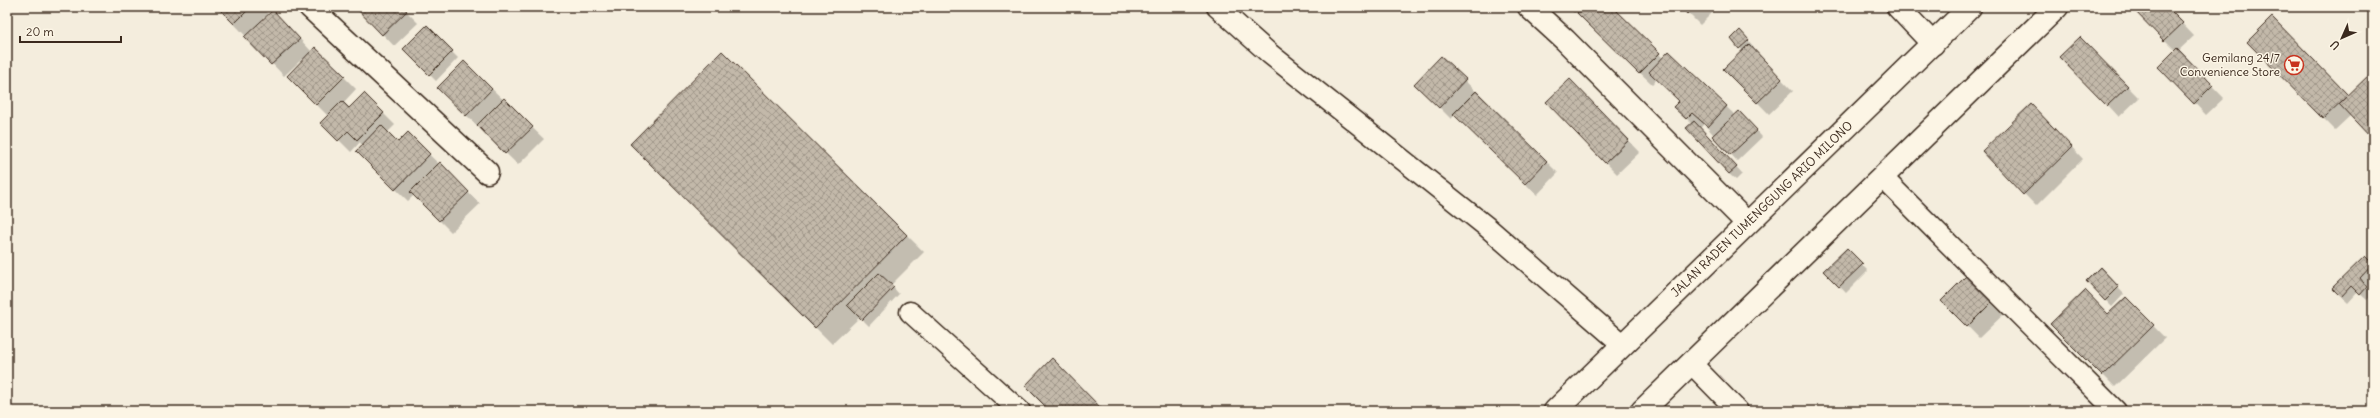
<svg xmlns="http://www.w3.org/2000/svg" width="2380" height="418" font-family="Delius,sans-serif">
	<defs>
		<pattern id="building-cross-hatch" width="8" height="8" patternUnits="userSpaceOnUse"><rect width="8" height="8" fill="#c3b9aa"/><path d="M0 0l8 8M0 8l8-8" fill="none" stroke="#a0978a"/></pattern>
	</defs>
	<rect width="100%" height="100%" fill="#f4eddd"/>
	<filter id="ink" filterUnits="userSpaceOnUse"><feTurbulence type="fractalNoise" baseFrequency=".025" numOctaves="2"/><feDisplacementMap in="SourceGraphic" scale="8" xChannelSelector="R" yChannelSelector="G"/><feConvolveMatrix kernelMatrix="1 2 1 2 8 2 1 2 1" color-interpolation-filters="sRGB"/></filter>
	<g filter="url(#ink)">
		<path fill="#0003" d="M218 7H261L268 14 262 19 263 21 285 23 312 52 315 48 356 89 343 103 349 109 364 94 395 125 387 133 398 143 408 134 480 204 451 232 414 195 408 201 369 163 360 142 351 152 322 123 328 116 288 76 304 60 303 58 284 76Z
			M357 7H402L418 23 394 46Z
			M1570 7H1611L1664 59 1669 53 1735 115 1745 118 1762 137 1737 161 1704 124 1700 128 1742 174 1736 180 1729 174 1692 124 1675 107 1681 101 1657 79 1652 84Z
			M1682 7H1718L1700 25Z
			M2132 7H2166L2194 36 2178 51 2224 98 2206 115 2160 67 2176 51Z
			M2272 18 2349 96 2373 72V139L2351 115 2335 130 2248 42Z
			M427 27 458 58 436 81 404 49Z
			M1746 38 1754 47 1752 49 1793 91 1769 114 1725 69 1743 51 1732 39Z
			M2080 38 2139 98 2119 117 2108 105Z
			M722 52 924 252 891 285 899 294 869 326 860 317 832 344 631 144Z
			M1441 57 1558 173 1537 195 1455 115 1451 119 1416 84Z
			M464 62 544 139 518 165 438 88Z
			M1570 80 1640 152 1617 174 1547 102Z
			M2043 117 2083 159 2036 206 1983 152Z
			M1847 250 1868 271 1846 293 1825 271Z
			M2365 257 2373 265V278L2366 286 2373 294 2367 300 2358 292 2348 303 2333 288Z
			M2100 269 2124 294 2112 307 2087 281Z
			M1971 273 2008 310 1979 338 1943 301Z
			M2126 298 2165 338 2115 387 2052 324 2108 315Z"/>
		<path fill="url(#building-cross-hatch)" stroke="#3b2a1e" d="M217 7H251L234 24Z
			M355 7H403L407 11 382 35Z
			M1569 7H1579L1574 12Z
			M1583 7H1613L1660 53 1639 74 1577 13Z
			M1681 7H1694L1687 14Z
			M2131 7H2167L2183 23 2164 41Z
			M273 10 300 39 271 65 244 37Z
			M2272 17 2348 95 2323 119 2247 42Z
			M427 25 453 51 429 75 403 49Z
			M1740 30 1749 40 1739 49 1731 39Z
			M2080 37 2128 86 2107 106 2059 57Z
			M1749 44 1782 79 1757 103 1723 69Z
			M315 47 345 76 316 105 287 76Z
			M2177 48 2213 85 2194 104 2158 67Z
			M722 51 907 235 815 328 630 144Z
			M1669 51 1727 106 1708 127 1692 113 1686 119 1673 107 1679 101 1649 72Z
			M1441 56 1466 79 1439 108 1414 84Z
			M464 61 492 89 466 116 437 88Z
			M2373 71V140L2339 104Z
			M1570 79 1629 140 1605 163 1546 102Z
			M1476 91 1547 161 1525 184 1453 114Z
			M364 93 384 113 357 140 348 131 338 141 320 123 342 101 349 108Z
			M504 98 533 127 505 154 477 125Z
			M2031 104 2072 147 2023 195 1982 151Z
			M1739 111 1757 130 1730 155 1712 136Z
			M1694 121 1737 167 1729 174 1686 128Z
			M381 125 398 142 408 132 430 154 395 190 356 151Z
			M440 162 469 192 439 221 410 192Z
			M1847 248 1863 264 1839 287 1823 271Z
			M2365 256 2373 264 2360 278 2367 287 2360 295 2351 286 2341 297 2332 288Z
			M2100 267 2119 287 2105 301 2086 281Z
			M1971 271 1997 297 1967 327 1941 301Z
			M879 273 894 287 862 320 847 305Z
			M2085 290 2108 314 2126 297 2154 325 2102 376 2050 324Z
			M1052 358 1104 411H1050L1025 386Z"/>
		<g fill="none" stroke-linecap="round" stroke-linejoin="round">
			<g stroke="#3b2a1e" stroke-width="23">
				<path id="service" d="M1217 7 1270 54 1487 227 1623 345
					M1883 178 2116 411
					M910 312 1020 411
					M1691 363 1738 411"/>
			</g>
			<g stroke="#3b2a1e" stroke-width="25">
				<path id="minor" d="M310 7 487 172
					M1529 7 1565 40 1747 223
					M1898 7 1933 44"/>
			</g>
			<g stroke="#3b2a1e" stroke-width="25">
				<path id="trunk" d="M1555 411 1970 7
					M1642 411 2057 7"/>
			</g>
			<use href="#service" stroke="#fcf5e5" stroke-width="20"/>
			<use href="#minor" stroke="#fcf5e5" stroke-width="22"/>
			<use href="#trunk" stroke="#fcf5e5" stroke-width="22"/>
		</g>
	</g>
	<defs>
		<g id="supermarket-ring" transform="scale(1)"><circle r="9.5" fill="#fcf5e5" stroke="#c8321e" stroke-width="1.5"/><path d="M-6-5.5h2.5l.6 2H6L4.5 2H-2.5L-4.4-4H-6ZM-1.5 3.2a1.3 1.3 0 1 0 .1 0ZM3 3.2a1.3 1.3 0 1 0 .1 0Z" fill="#c8321e"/></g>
	</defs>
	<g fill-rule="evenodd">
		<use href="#supermarket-ring" x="2294" y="65"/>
	</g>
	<g text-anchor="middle" stroke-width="3" stroke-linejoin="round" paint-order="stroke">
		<g font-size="12" fill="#3b2a1e" stroke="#fcf5e5" text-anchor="end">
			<text x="2280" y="62">Gemilang 24/7<tspan x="2280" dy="14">Convenience Store</tspan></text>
		</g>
		<g font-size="12" fill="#3b2a1e" stroke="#fcf5e5">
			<text transform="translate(1762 209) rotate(-44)" y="4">JALAN RADEN TUMENGGUNG ARIO MILONO</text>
		</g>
	</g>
	<rect width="2380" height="418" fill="none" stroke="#fcf5e5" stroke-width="24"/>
	<rect x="12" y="12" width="2356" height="394" fill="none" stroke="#3b2a1e" stroke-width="1.5" filter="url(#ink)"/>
	<g transform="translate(2342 38) rotate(225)" stroke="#fcf5e5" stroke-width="3" paint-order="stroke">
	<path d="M0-3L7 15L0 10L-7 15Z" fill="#3b2a1e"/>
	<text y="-6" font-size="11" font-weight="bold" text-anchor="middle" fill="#3b2a1e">U</text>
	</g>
	<path d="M20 36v6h101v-6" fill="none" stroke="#3b2a1e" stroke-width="2"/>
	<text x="26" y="36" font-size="12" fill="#3b2a1e" stroke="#fcf5e5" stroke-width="3" paint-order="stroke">20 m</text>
</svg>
